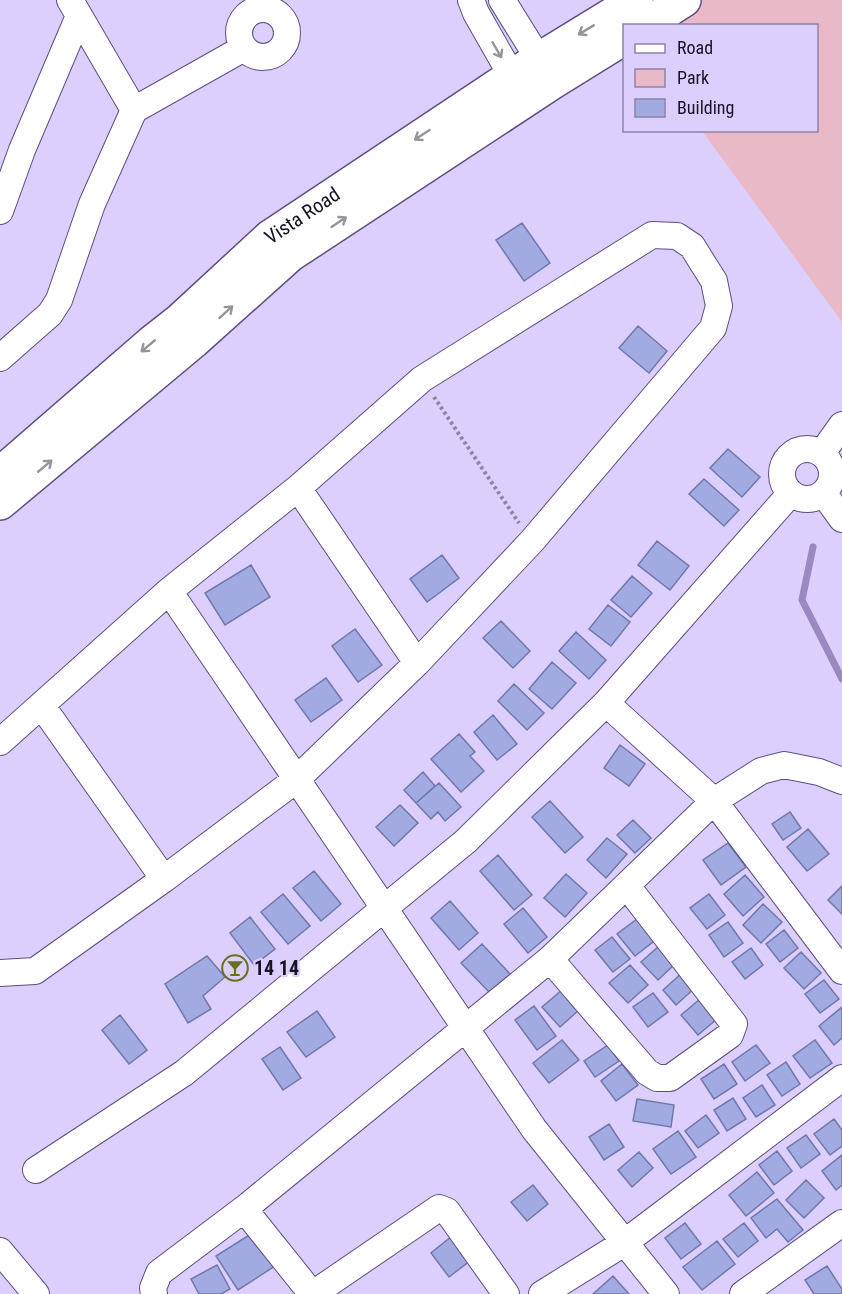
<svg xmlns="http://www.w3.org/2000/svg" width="842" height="1294" font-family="'Roboto Condensed',sans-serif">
	<rect width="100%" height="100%" fill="#dccffd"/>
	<path fill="#eab9c8" d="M607 0H842V322L702 131 816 130V26L626 25Z"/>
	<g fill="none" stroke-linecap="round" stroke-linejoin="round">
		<path stroke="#9988c2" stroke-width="7" d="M813 547 802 600 842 679"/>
	</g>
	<path fill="#a2aae2" stroke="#7077ab" stroke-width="1.5" d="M522 223 550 263 524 281 496 240Z
		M638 326 667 351 649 373 619 348Z
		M728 449 760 477 742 497 710 468Z
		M704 479 739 510 724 526 689 494Z
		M657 541 689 566 670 590 638 565Z
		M442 555 459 578 427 602 410 579Z
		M251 565 270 597 225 625 205 593Z
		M632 576 652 593 631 617 611 600Z
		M608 605 630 622 611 646 589 629Z
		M501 621 530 651 513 668 483 638Z
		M355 629 382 665 358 682 332 646Z
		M576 632 606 660 589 679 559 651Z
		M552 662 576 683 552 709 529 689Z
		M326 678 342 700 311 722 295 700Z
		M514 684 544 713 527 730 498 701Z
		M493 715 517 744 497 760 474 732Z
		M459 734 475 752 470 756 484 771 461 792 431 759Z
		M620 745 645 764 629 786 604 768Z
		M423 772 435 786 416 803 404 790Z
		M439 783 461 807 445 821 438 812 431 819 416 803Z
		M550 801 583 837 565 853 532 817Z
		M400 805 418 823 394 846 376 827Z
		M790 812 801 828 783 840 772 824Z
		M633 820 651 838 635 853 617 835Z
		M808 829 829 854 807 871 787 847Z
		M607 838 627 854 606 878 587 860Z
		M728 843 746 867 721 885 703 860Z
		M498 855 532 895 514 910 480 871Z
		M314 871 341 904 321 921 293 888Z
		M566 874 587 893 565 917 544 898Z
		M745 875 764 897 743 916 724 894Z
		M842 886V914L828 900Z
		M283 894 310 926 288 944 261 912Z
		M709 894 725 915 707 929 690 908Z
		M450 901 478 933 459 950 431 918Z
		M763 904 782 922 761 943 743 925Z
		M523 908 547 937 528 953 504 924Z
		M641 916 658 938 635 956 617 934Z
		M250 917 275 949 254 965 230 933Z
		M728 922 743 943 724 957 709 935Z
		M784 930 798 948 780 962 766 944Z
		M612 937 630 959 613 972 595 950Z
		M482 944 511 975 491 994 461 963Z
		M659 946 676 963 658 980 641 962Z
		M751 948 763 965 745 979 732 962Z
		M801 952 821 973 804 989 784 968Z
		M207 956 225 977 203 996 211 1009 188 1023 165 984Z
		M630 965 648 985 628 1003 609 983Z
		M683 972 696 987 676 1005 663 990Z
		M824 980 839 999 820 1013 805 994Z
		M563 989 580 1009 560 1027 542 1007Z
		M653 993 668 1012 648 1027 633 1007Z
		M700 999 717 1019 698 1035 681 1015Z
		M534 1006 556 1036 537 1050 515 1020Z
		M842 1007V1038L834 1045 819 1026Z
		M317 1011 335 1037 306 1057 287 1032Z
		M120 1015 147 1050 129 1064 102 1030Z
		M562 1040 579 1060 549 1083 533 1063Z
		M815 1040 832 1063 810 1078 793 1056Z
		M608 1045 619 1061 595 1077 584 1061Z
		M756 1045 770 1063 745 1081 732 1062Z
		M280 1047 301 1078 283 1090 262 1059Z
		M786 1062 800 1084 782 1096 767 1075Z
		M622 1064 638 1085 616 1101 601 1081Z
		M724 1064 737 1084 714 1099 701 1079Z
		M762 1085 775 1105 756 1117 743 1098Z
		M733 1098 746 1119 727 1131 714 1110Z
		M637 1099 674 1105 671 1127 633 1121Z
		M706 1115 719 1133 698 1148 685 1131Z
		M834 1119 842 1130V1146L830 1155 814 1134Z
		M609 1124 624 1147 604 1160 589 1137Z
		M678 1131 696 1157 671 1174 653 1149Z
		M806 1135 820 1154 801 1168 787 1148Z
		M777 1151 792 1171 774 1185 759 1165Z
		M639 1152 653 1168 632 1187 618 1170Z
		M842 1155V1185L836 1190 822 1171Z
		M757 1172 774 1193 746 1216 729 1195Z
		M806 1180 824 1198 804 1218 786 1200Z
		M533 1185 548 1204 527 1221 511 1202Z
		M777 1199 803 1230 788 1242 777 1229 766 1238 751 1218Z
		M685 1223 701 1244 681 1259 665 1238Z
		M744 1223 758 1241 738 1257 723 1239Z
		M254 1232 275 1266 238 1290 216 1256Z
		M452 1236 471 1260 449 1277 431 1253Z
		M717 1241 735 1264 702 1290 683 1267Z
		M217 1265 230 1289 221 1294H199L191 1279Z
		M827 1266 842 1289V1294H814L805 1280Z
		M613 1276 629 1294H593Z"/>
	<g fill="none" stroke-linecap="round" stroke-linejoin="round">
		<g stroke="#5e4e80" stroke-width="28">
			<path id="minor" d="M70 0 134 110
				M471 0 476 13 521 92
				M502 0 548 74
				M239 33a24 24 0 1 1 48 0a24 24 0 1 1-48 0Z
				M0 211 22 150 79 16
				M0 358 50 314 59 300 92 204 134 110 244 48
				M782 474a25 25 0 1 1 50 0a25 25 0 1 1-50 0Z
				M822 453 842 425
				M298 488 417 663
				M824 494 842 519
				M169 591 534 1129 666 1294
				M606 703 714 801 842 971
				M42 706 164 879
				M0 742 169 591 298 488 422 379 652 235 677 236 692 246 714 281 719 306 713 328 532 541 417 663 297 779 164 879 35 971 0 973
				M550 959 647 1072 657 1078H670L730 1035 734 1024 627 886
				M36 1170 184 1073 466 841 606 703 791 493
				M244 1209 312 1294
				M0 1251 36 1294
				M154 1294 153 1288 159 1273 244 1209 550 959 714 801 761 771 784 765 819 772 842 781
				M313 1294 439 1208 447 1211 506 1294
				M542 1294 624 1243 842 1078
				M743 1294 842 1223"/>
		</g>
		<g stroke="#5e4e80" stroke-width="36">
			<g id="tertiary">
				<path d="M644 26 684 0"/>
				<path id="s1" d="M0 474 151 343 179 321 270 237 512 76 636 0"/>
				<path d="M0 503 194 341 290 255 553 82 624 38"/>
			</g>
		</g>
		<path stroke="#8e84a8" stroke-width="4" stroke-dasharray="3 3" stroke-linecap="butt" d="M434 397 519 523"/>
		<use href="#minor" stroke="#fff" stroke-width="26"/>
		<use href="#tertiary" stroke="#fff" stroke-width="33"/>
	</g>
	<defs><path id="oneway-shaft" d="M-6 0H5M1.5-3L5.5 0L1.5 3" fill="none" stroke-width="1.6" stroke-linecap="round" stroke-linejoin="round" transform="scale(1.5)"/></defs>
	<g stroke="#97949d">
		<use href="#oneway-shaft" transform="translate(586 30) rotate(149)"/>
		<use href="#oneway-shaft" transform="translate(497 50) rotate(60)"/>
		<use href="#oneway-shaft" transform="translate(422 135) rotate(147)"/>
		<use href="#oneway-shaft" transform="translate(339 222) rotate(-34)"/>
		<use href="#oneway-shaft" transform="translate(226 312) rotate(-42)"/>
		<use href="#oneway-shaft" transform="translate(148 346) rotate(140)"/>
		<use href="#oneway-shaft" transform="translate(45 466) rotate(-40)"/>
	</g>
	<defs>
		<g id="bar-ring" transform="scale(1.35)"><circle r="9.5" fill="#dccffd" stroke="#65721d" stroke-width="1.5"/><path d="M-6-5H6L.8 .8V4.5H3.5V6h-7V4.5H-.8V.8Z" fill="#65721d"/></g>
	</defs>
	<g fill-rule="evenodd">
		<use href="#bar-ring" x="235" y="968"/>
	</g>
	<g text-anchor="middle" stroke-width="4.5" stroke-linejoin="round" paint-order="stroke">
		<g font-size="20" fill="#181226" stroke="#dccffd">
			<text dy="7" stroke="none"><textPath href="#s1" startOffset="398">Vista Road</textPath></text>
		</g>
		<g font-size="20" font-weight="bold" fill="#181226" stroke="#dccffd" text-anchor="start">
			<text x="254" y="975">14 14</text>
		</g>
	</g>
	<rect x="623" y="24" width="195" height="108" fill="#dccffd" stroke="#8e83a7" stroke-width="1.5"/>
	<rect x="635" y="44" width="30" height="9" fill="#ffffff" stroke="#8e83a7" stroke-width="1.5"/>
	<text x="677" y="54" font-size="18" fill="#181226">Road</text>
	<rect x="635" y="69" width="30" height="18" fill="#eab9c8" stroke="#8e83a7" stroke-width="1.5"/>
	<text x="677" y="84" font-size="18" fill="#181226">Park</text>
	<rect x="635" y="99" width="30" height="18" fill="#a2aae2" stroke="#8e83a7" stroke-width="1.5"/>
	<text x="677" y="114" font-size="18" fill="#181226">Building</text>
</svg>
